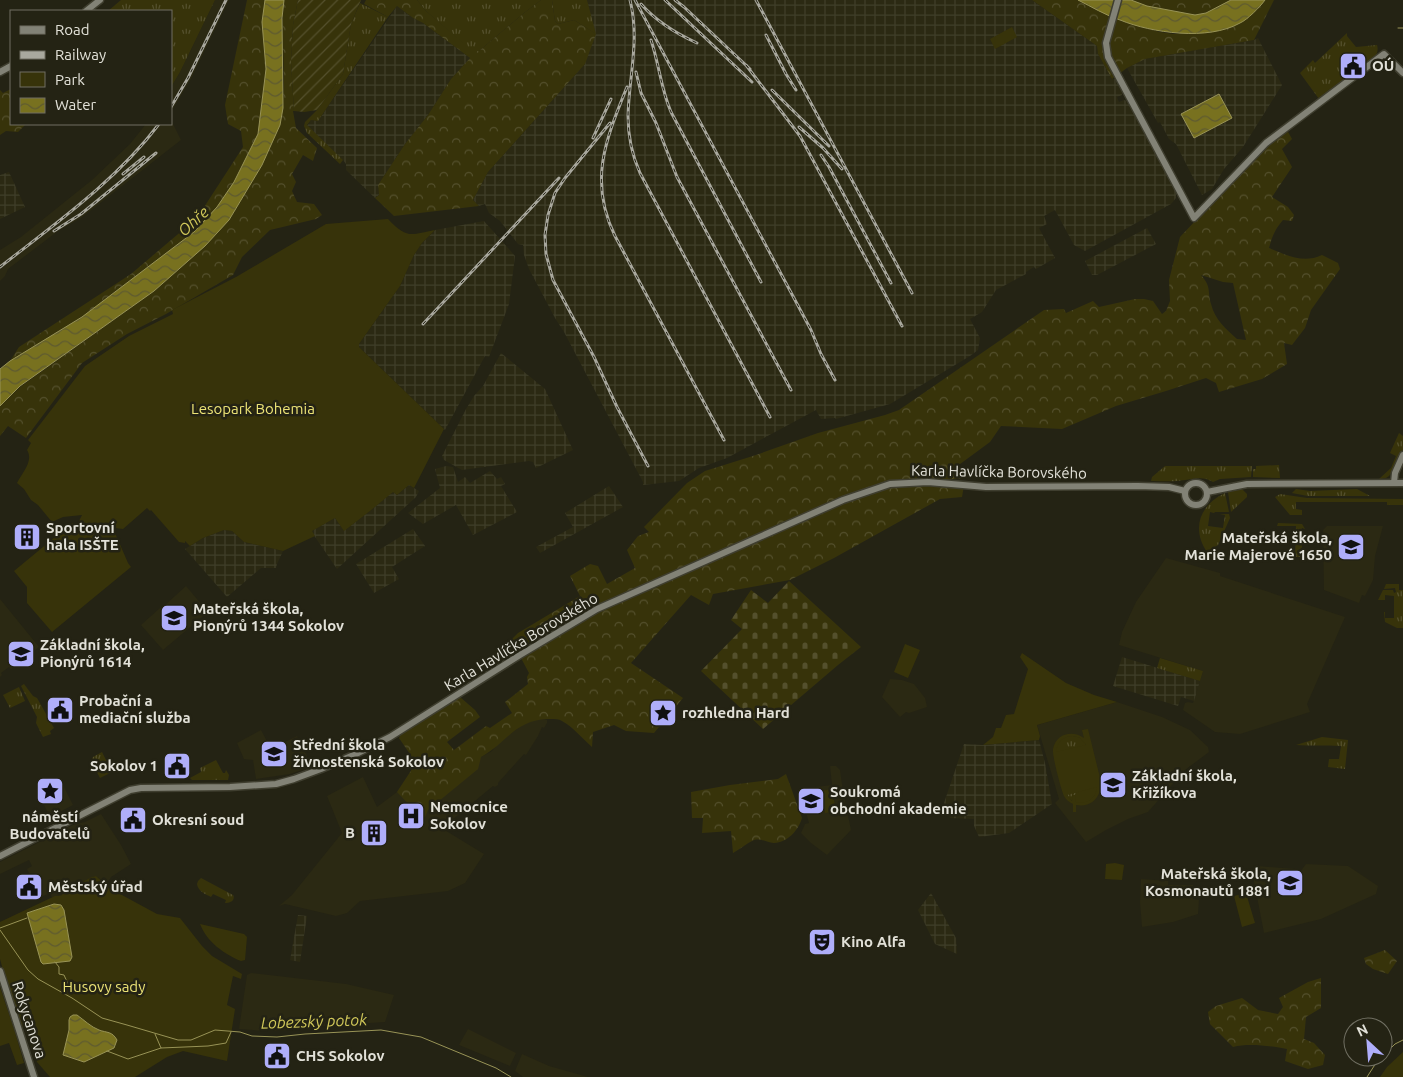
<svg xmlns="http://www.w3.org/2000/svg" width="1403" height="1077" font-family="Ubuntu,sans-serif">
	<defs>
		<pattern id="industrial-grid" width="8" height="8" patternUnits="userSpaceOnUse" patternTransform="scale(1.25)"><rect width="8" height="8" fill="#2b2913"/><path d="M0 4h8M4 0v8" fill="none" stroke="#3f3e29"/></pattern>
		<pattern id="grass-tufts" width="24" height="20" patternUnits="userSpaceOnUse" patternTransform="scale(1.25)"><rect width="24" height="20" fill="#37330a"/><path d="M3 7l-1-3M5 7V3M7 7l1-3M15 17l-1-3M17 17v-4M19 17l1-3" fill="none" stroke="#54502d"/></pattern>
		<pattern id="forest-crowns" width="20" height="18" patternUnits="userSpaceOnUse" patternTransform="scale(1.25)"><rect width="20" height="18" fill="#37330a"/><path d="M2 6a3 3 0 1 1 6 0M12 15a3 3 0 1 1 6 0" fill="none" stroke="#54502d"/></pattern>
		<pattern id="cemetery-stones" width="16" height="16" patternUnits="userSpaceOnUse" patternTransform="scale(1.25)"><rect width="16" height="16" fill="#37330a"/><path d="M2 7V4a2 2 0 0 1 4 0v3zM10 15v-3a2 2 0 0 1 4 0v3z" fill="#54502d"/></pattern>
		<pattern id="garden-furrows" width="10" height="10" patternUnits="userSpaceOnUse" patternTransform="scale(1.25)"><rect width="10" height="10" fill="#37330a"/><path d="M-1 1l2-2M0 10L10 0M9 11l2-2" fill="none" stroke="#54502d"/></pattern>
		<pattern id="water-waves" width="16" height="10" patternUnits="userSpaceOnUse" patternTransform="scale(1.25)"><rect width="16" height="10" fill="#78711f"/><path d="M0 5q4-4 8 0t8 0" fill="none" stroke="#5e5a30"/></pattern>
	</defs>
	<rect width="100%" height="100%" fill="#242314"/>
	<path fill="#2b2913" d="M215 0H229L191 79 171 112V87L180 72Z
		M171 120 181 140 81 218 58 231 8 269 5 276 0 281V250L21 237 92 180 130 144 146 124H171Z
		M1327 526H1383L1375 556 1373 580 1365 596 1362 595 1359 603 1324 590 1323 530Z
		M1166 558 1220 573V576L1345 617 1307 704 1310 712 1240 734 1215 732 1183 710 1185 703 1188 702 1193 703 1203 671 1119 645 1122 632 1136 602Z
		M186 586 208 612 163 650 141 625 160 608 164 606Z
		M0 599 39 647 11 669 9 667 1 673 2 675 0 677Z
		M890 679 902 680 914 684 925 698 927 707 909 713 906 712 900 717 882 697Z
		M1117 702 1162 717 1190 730 1208 747 1209 752 1185 770 1148 812 1128 819 1106 830 1086 842 1055 803 1059 799 1037 725Z
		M540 718 547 720V723L544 728 542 727 538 736 526 755 524 754 498 783V785L495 787 493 786 446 825 443 829 484 854 465 883 448 891 360 901 347 913 336 916 285 904 279 906 292 895 342 833 327 796 363 777 377 807 417 777 481 757 492 751 500 741 524 724Z
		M261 730 271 749 297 736 303 746 311 767 290 774 256 779 253 760 244 759 237 743Z
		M830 766H836L840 770 843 791 851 830 827 855 811 843 801 833 805 824 809 823 799 789 832 785Z
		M59 777 73 805 50 817 36 789Z
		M101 814 121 845 131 864 111 877 110 879 106 883 95 876 65 891 64 895 61 896 52 898 50 893 41 897 27 869 32 866 29 860 0 874V862L75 824 85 822Z
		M1306 864 1348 866 1378 886 1376 894 1321 919 1264 933 1252 871 1257 866 1295 869 1300 872Z
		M1141 879 1168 881V885H1193V899L1199 900 1198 914 1173 922 1142 927 1140 902Z
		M251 973 346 984 394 995 385 1022 295 1028 294 1030 265 1031 239 1029 247 975Z
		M468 1029 516 1053 510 1066 459 1045Z
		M522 1054 549 1066 588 1077H523L515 1071Z"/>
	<path fill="url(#industrial-grid)" d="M587 0H1032L1097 46 1098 54 1112 79H1115L1122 92V95L1117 97 1118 100 1119 102 1124 100 1127 101 1176 190V198L1171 204 1085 251 1074 245 1055 210 1044 216 1047 224 1039 228 1055 258 1036 269 1034 267 1026 272V274L996 290 982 312 970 319 980 338 978 350 970 356 890 404 836 419 835 418 821 419 816 410 727 458 699 468 679 481 643 485V482L564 332 555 318 529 269 524 255 523 245 518 244 500 221 489 213 485 204 479 206 473 200 488 172 585 64 589 9Z
		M397 6 413 18 423 23 470 58 451 79 428 115 405 144 378 185 379 195 375 198 346 170V164L343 160 307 126 311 120 318 121Z
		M1258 38 1282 85 1243 147 1224 169 1212 189 1202 195 1176 144 1169 139 1160 122 1158 123 1127 68 1145 59 1254 40Z
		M9 172 25 207 0 219V175Z
		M484 221 515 256 509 304 489 357 485 356 445 430 359 347V344L400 286 414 255 422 243 435 230Z
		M1147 228 1156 244 1097 275H1092L1085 261Z
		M501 353 545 389 573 450 536 468 533 462 529 461 462 470 444 460 442 456 466 409 474 396 483 386Z
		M446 466 453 467 458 482 465 477 470 483 490 471 497 479 501 477 505 484 501 486 517 512 473 535 456 505 423 524 408 513 440 488 435 469Z
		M409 485 419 491 416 497 337 569 311 531 335 518 344 530 370 511 393 491 397 495Z
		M609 486 623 507 540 553 536 547 573 527 565 513Z
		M413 529 425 546 392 567 399 579 374 593 356 564Z
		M224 530 232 531 244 542 283 551 277 564 276 568H261L227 597 185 549 203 538Z
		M1122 657 1200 681 1194 701 1181 697 1178 706 1113 686Z
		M1039 740 1045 763 1052 804 1009 833 979 837 974 826V819L950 818 944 803 964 744 983 745Z
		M931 893 956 938 957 954 935 944 918 910Z
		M298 915 307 916 300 962 290 960Z"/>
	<path fill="url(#grass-tufts)" d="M121 0H215L180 72 171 87V11H108Z
		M417 0H541L524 13 479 51H472L426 11Z
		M552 0H587L596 34 574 20 558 24 555 21Z
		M360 3 388 17 318 121 311 120 307 125 343 160 340 164 307 133 304 126 305 122 317 110 343 74 351 24Z
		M1347 33V36L1356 47 1377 45C1380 54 1372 63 1363 65L1361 62 1362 61 1361 59 1359 60 1356 57 1343 69 1348 77 1343 83 1319 99 1300 73 1313 60 1315 63Z
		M1399 433 1403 436V450L1396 466 1389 476 1386 478 1379 479 1391 468 1396 456 1390 453Z
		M1279 465 1280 478 1253 477V469H1256V466Z
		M1165 466H1252L1251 477 1220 479 1213 482C1203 476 1195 479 1185 480 1174 482 1162 481 1151 481L1152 477Z
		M1242 489 1247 494V497L1231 512 1228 492Z
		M1296 489 1310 491 1357 489 1370 496H1308L1292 493Z
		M1225 493 1229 512H1215L1214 513 1210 512 1208 526 1223 528 1225 515 1220 514H1229L1230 518 1218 545 1207 552C1191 528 1200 505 1225 493Z
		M1280 494 1307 498 1403 499V505H1387V502H1296V509L1302 510V515H1290L1275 497Z
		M1278 523 1302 524 1305 529 1302 528V556H1304L1303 557H1295L1296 526H1277Z
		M1386 584H1399V590H1403V628H1397L1385 622 1384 612H1385V618H1394V596L1385 595V600H1378L1383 590H1393L1394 593 1396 592 1395 588 1384 589Z
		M1160 658 1203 671 1200 681 1157 668Z
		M24 684 33 696 37 698 54 728 50 731 51 734 43 737 36 723 37 717 21 686Z
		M19 687 25 701 10 708 3 695Z
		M1070 736C1076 736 1081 737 1084 742 1089 748 1098 782 1097 790 1096 796 1091 801 1084 803 1079 804 1074 802 1070 799 1064 793 1054 755 1056 747 1058 741 1064 737 1070 736Z
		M1322 737 1348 740 1345 769 1328 767 1329 759H1339L1341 746C1326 745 1311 746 1296 745Z
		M102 752 112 772 100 778 91 761 93 757Z
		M216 760 223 773H225L226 770 229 775 228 780H192L190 778 201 772 200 768Z
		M201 878 233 895C236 901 229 903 225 903L226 900 213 894 211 897C205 894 198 891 197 884L198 881Z"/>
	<path fill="url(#forest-crowns)" fill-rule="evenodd" d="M247 0H265L262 22 266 69 258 135 234 183 217 207 194 232 82 317 10 361 19 347 131 274 197 218 243 147 241 131 228 124 225 105Z
		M284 0H298L293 25 291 62 294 111H293L296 128 317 148 313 161 303 155 292 174 296 182 292 191 297 202 314 204 322 215 316 219 270 230 242 257 233 275 166 314 127 334 82 363 26 438 8 426 0 436V406L20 387 154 291 205 246 280 125C288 85 280 41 284 0Z
		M366 0H417L426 11 473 51H479L524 13 541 0H552L555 21 558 24 574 20 596 34 585 64 488 172 473 200 479 206 394 216 375 198 379 195 378 185 405 144 428 115 451 79 470 58 423 23 413 18 397 6 388 17 364 4Z
		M1032 0H1078L1121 21 1160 32 1174 34 1209 32 1264 2 1265 0H1274L1254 40 1145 59 1127 68 1112 79 1098 54 1097 46Z
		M1131 0H1231L1206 13 1195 15 1147 6Z
		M11 89V124H26L18 132 6 131 0 135V90L3 93Z
		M1287 130 1292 139 1282 149 1292 167 1272 197 1288 207 1294 215 1292 221 1283 220C1275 229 1272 237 1269 248 1287 255 1303 264 1322 255L1338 263 1340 269 1311 310 1305 328 1292 345 1284 343 1287 364 1262 379 1219 392 1216 383 1206 378 1166 391 1116 406 1062 429 1001 426 990 442 956 467 964 478 932 481 964 485 962 497 940 499 834 558 790 580 713 594 709 605 691 595 631 663 683 698 654 733 626 731 614 725 593 732 592 747C582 738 573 727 562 721 559 719 555 719 551 719 516 718 507 743 481 757L478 769 428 810 425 817 420 816 397 792 416 763 399 738 402 732 460 697 475 710 480 717 447 742 454 750 486 726 490 728 512 713 505 702 528 684 527 677 529 673 521 658 597 609 593 607 540 635 515 652 509 642 518 633 580 596 570 576 590 564 598 566 607 584 635 568 627 550 638 536 649 532 644 527 687 483 705 471 756 455 818 433 885 415 899 410 1044 310 1064 309 1066 313 1093 301 1099 307 1135 299H1144L1153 301 1162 314 1166 311 1170 301 1169 280 1180 237 1267 145ZM1201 275 1223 282 1233 283 1246 340 1237 339C1226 329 1215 320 1211 304 1207 290 1212 288 1201 275Z
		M786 774 802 818C798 831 788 842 774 843 767 843 762 838 754 840 747 843 740 849 733 853L731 831 702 833 703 818H692L691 792 730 785 778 779Z
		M1385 950 1397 961 1388 974 1373 969 1366 964 1364 958Z
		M1321 978V1008L1306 1017 1304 1039 1314 1043 1325 1055 1323 1065 1308 1069 1285 1061 1287 1049C1272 1046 1248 1043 1233 1047L1210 1024 1208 1012 1216 1006 1242 998 1258 1010 1278 1014 1283 1007 1279 998 1308 982Z"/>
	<path fill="url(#cemetery-stones)" d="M789 581 861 647 838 665 763 729 701 671 742 629 731 620 751 590 768 603Z"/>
	<path fill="#37330a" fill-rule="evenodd" d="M1012 27 1017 37 995 49 990 39Z
		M388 219C407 239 410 235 435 230L422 243 414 255 400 286 359 344V347L444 429 414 488 409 485 397 495 393 492 370 511 344 531 335 518 312 531 315 536 283 551 244 542 232 531 224 530 203 538 190 546 185 541V543L179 542 151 510 150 511 147 508 123 529 99 526 98 530 112 531 115 533 128 563 131 567 52 632 27 603V587L14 571 72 523H78L82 515 63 517 52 522 38 505 31 500 24 489 17 483C22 473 34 461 27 450L31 443 28 440 85 366 129 336 173 314 172 310 236 277 326 224Z
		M905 644 920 650 908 678 894 672Z
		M1022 653 1066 683 1094 695 1117 702 1037 725 1040 736 1039 740 983 745 993 737 996 728H1001L1006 715 1014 714 1028 669 1020 657Z
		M1088 729 1103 790 1100 791C1096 802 1088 807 1076 805V812H1073V804C1069 802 1066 800 1064 796 1061 789 1052 756 1053 749 1056 733 1073 730 1084 738L1082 730ZM1074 736 1080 738 1086 745 1056 752C1057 742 1063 736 1074 736ZM1097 787C1096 799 1087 804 1076 802L1075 795H1073L1072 801 1067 795Z
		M832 789 836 811 825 813 821 791Z
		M1115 863 1124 865 1122 880 1105 879 1106 864Z
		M96 876 109 888 157 914 180 918 202 946 212 956 242 974 241 979 233 976 227 1005 235 1009 227 1061 183 1051 167 1057 135 1077H50L37 1062 25 1029 21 1024 9 992 0 959V922L55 896C60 896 63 896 65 891L92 877Z
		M1246 893 1255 923 1242 927 1234 896Z
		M200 924 244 934 247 937 245 960 241 961C224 954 207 942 200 924Z
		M0 987 15 1032 24 1063 17 1065 9 1043 0 1046Z
		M1403 1052V1077H1380L1387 1067Z"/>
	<path fill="url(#garden-furrows)" d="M298 0H361L351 24 343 74 317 110 304 112 294 111 291 62 293 25Z"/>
	<path fill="url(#water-waves)" stroke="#989356" d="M265 0H284L282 18 283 108 280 125 262 165 229 220 205 246 154 291 20 386 0 406V369L10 361 82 317 194 232 217 207 234 182 258 134 266 69 262 22Z
		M1078 0H1131L1147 6 1195 15 1206 13 1231 0H1265C1260 7 1247 20 1240 23 1208 41 1152 33 1120 20 1105 15 1092 7 1078 0Z
		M1219 94 1232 118 1194 138 1181 114Z
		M54 904 61 905 64 910 72 957 70 961 43 964 41 962 27 913Z
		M73 1015H77C84 1020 91 1027 99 1030 107 1033 112 1031 117 1040L114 1048 84 1062 63 1055 69 1030V1020L70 1017Z"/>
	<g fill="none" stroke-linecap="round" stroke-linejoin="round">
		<path stroke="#989356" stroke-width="1" d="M1398 28H1403
			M0 928 27 918
			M0 930 28 970 38 979 72 998 102 1018 127 1025 178 1040H191L215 1030 240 1032 252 1036 277 1037 305 1034 381 1030 421 1037 496 1068 511 1077
			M55 962 59 967V974L64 975 68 984 73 987
			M155 1034 161 1048 208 1046 226 1043 231 1032
			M107 1051 128 1059 161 1048
			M1383 1056 1395 1044 1403 1040
			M1367 1077 1376 1063 1382 1057"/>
		<g stroke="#3f3e2f" stroke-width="9">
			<path id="secondary" d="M1118 0 1106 43 1108 57 1194 218 1266 143 1384 54 1403 73
				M86 11 100 0
				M0 72 11 66
				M1185 494a11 11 0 1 1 22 0a11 11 0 1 1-22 0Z
				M1394 483 1395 473 1403 455
				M1207 492 1247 484 1403 483
				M0 856 130 790 141 788 230 787 276 784 294 779 321 769 356 754 390 737 520 655 597 609 843 500 890 484 928 482 986 487 1138 486 1169 487 1185 491
				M0 971 34 1077"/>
		</g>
		<use href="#secondary" stroke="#828276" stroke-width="6"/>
		<g stroke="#a9a89e" stroke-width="3">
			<path id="rail" d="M630 0C640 40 629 76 628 116 628 136 632 155 640 173L770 417
				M635 0 811 330 821 354 835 380
				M665 0 752 82
				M675 0 684 7 750 69
				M756 0 912 293
				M641 4C657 22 675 33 697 43
				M766 35 786 74 796 90
				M651 40C659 64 661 89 671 112L761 282
				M746 65 800 136 902 326
				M636 72 641 93 656 123 677 177 791 390
				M627 87C606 139 588 181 615 236L724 440
				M772 90 829 146
				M171 107 188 78 226 0
				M610 123 565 178 555 193 548 215 545 235 546 254 553 280 594 357 617 407 648 466
				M799 127 823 148 842 169
				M593 138 611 99
				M821 155 829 167 891 283
				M123 174 144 157
				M54 231 81 214 156 153
				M0 267C56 223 116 181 159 124
				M423 324 559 178"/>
		</g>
		<use href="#rail" stroke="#242314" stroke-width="1" stroke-dasharray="4" stroke-linecap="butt"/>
	</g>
	<defs>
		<g id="civic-square" transform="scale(1.4375)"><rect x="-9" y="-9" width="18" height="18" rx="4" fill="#afaefa" stroke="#242314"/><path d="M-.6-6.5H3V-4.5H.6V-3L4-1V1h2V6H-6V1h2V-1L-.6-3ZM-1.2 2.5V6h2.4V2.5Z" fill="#111"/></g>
		<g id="building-square" transform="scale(1.4375)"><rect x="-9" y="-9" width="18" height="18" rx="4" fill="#afaefa" stroke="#242314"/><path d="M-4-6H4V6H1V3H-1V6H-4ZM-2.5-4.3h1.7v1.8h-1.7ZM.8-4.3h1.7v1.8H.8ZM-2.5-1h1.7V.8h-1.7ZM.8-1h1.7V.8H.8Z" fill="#111"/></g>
		<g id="school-square" transform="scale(1.4375)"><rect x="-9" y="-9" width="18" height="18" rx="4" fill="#afaefa" stroke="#242314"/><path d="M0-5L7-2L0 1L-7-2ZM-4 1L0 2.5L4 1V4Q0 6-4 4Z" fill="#111"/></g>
		<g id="sight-square" transform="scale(1.4375)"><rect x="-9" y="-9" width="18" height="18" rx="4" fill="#afaefa" stroke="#242314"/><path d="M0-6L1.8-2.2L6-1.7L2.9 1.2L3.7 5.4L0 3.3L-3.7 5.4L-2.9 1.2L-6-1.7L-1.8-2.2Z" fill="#111"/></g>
		<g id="university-square" transform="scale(1.4375)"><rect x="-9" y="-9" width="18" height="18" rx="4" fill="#afaefa" stroke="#242314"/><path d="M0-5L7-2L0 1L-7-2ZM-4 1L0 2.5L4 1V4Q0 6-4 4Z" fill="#111"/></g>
		<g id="hospital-square" transform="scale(1.4375)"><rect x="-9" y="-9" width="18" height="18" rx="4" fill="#afaefa" stroke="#242314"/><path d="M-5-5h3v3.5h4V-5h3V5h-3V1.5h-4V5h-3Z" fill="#111"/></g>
		<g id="theatre-square" transform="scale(1.4375)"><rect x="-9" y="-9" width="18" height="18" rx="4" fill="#afaefa" stroke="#242314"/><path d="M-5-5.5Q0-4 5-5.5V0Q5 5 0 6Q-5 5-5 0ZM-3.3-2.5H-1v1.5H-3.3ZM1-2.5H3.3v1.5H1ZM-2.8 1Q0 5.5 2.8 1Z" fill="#111"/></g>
	</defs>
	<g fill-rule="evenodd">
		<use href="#civic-square" x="1353" y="66"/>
		<use href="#building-square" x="27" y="537"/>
		<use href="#school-square" x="1351" y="547"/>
		<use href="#school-square" x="174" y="618"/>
		<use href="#school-square" x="21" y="654"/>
		<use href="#civic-square" x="60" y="710"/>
		<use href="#sight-square" x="663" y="713"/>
		<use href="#university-square" x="274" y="754"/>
		<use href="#civic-square" x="177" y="766"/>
		<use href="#school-square" x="1113" y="785"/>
		<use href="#sight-square" x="50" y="791"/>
		<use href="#school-square" x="811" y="801"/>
		<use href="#hospital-square" x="411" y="816"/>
		<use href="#civic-square" x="133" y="820"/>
		<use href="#building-square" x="374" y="833"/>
		<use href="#school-square" x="1290" y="883"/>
		<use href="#civic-square" x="29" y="887"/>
		<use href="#theatre-square" x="822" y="942"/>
		<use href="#civic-square" x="277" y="1056"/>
	</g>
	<g text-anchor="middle" stroke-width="5" stroke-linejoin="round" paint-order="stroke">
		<g font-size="15" font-weight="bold" fill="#e2e1d8" stroke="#242314" text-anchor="start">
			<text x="1372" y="71">OÚ</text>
			<text x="46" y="533">Sportovní<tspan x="46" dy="17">hala ISŠTE</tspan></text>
			<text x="1332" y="543" text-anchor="end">Mateřská škola,<tspan x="1332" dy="17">Marie Majerové 1650</tspan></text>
			<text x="193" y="614">Mateřská škola,<tspan x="193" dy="17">Pionýrů 1344 Sokolov</tspan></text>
			<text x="40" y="650">Základní škola,<tspan x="40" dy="17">Pionýrů 1614</tspan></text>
			<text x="79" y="706">Probační a<tspan x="79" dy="17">mediační služba</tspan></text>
			<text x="682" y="718">rozhledna Hard</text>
			<text x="293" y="750">Střední škola<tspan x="293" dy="17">živnostenská Sokolov</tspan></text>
			<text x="158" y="771" text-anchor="end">Sokolov 1</text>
			<text x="1132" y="781">Základní škola,<tspan x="1132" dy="17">Křižíkova</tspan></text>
			<text x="830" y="797">Soukromá<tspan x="830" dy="17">obchodní akademie</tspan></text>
			<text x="430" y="812">Nemocnice<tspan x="430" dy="17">Sokolov</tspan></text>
			<text x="50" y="822" text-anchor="middle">náměstí<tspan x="50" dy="17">Budovatelů</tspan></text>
			<text x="152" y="825">Okresní soud</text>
			<text x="355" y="838" text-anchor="end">B</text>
			<text x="1271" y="879" text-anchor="end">Mateřská škola,<tspan x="1271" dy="17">Kosmonautů 1881</tspan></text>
			<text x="48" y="892">Městský úřad</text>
			<text x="841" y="947">Kino Alfa</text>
			<text x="296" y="1061">CHS Sokolov</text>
		</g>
		<g font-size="15" fill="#ece376" stroke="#242314">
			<text x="253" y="414">Lesopark Bohemia</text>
			<text x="104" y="992">Husovy sady</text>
		</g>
		<g font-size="15" fill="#e2e1d8" stroke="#242314">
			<text transform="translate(999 472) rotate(1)" y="5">Karla Havlíčka Borovského</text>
			<text transform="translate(521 642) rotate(-31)" y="5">Karla Havlíčka Borovského</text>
			<text transform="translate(29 1020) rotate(72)" y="5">Rokycanova</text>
		</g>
		<g font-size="16" font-style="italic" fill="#d0c759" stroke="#242314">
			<text transform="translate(193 221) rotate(-42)" y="6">Ohře</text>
			<text transform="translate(314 1021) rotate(-2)" y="6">Lobezský potok</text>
		</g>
	</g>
	<rect x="10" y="10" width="162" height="115" fill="#242314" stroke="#706f62"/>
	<rect x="20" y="26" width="25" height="8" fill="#828276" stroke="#706f62"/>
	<text x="55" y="35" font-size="15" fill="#e2e1d8">Road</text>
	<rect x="20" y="51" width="25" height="8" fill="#a9a89e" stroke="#706f62"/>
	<text x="55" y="60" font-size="15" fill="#e2e1d8">Railway</text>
	<rect x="20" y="72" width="25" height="15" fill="#37330a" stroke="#706f62"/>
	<text x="55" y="85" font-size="15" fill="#e2e1d8">Park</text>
	<rect x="20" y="98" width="25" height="15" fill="url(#water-waves)" stroke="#706f62"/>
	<text x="55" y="110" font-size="15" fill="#e2e1d8">Water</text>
	<g transform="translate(1368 1042) rotate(334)"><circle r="24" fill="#242314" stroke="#706f62"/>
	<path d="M0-4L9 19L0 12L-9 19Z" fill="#afaefa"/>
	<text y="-8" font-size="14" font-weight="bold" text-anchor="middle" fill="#e2e1d8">N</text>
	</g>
</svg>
